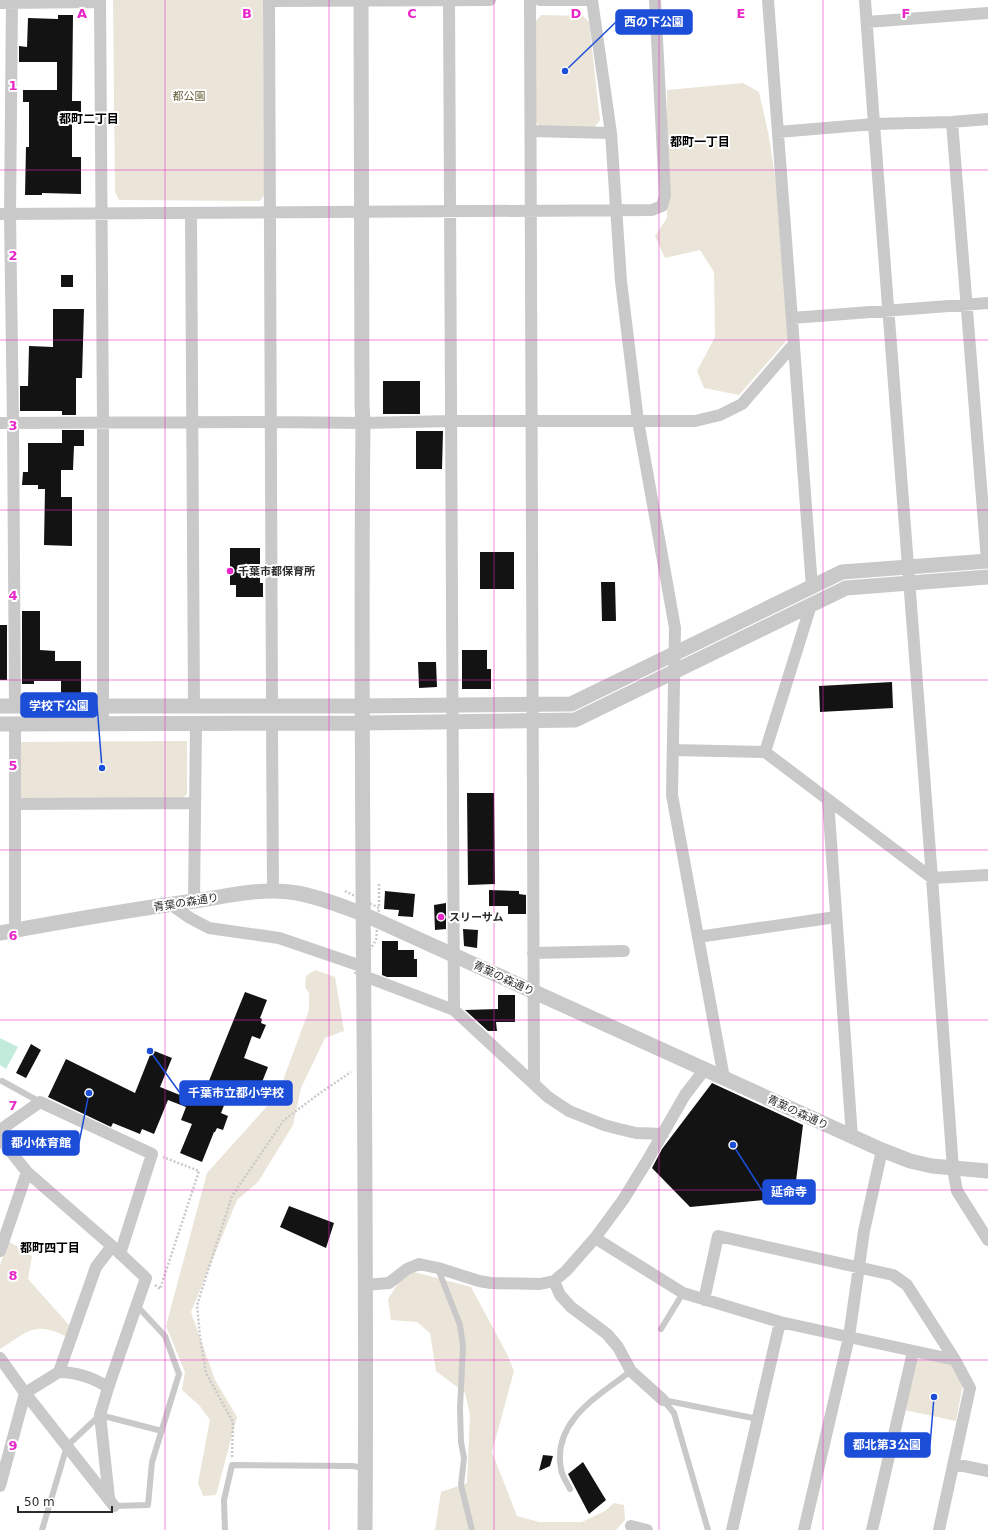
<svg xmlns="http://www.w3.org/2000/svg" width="988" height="1530" font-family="'DejaVu Sans','Noto Sans JP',sans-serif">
	<rect width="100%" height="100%" fill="#fff"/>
	<path fill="#eae5d8" d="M113 0H263L264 195 260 201 119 200 115 192Z
		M541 15 583 16 589 22 600 120 594 128H541L536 122 535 22Z
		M743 83 759 92 768 132 776 181 788 339 739 395 704 388 697 371 715 337 714 272 700 250 665 258 655 236 667 218V90Z
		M187 741V794L178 802H26L17 794 19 742Z
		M315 970 335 977 344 1031 325 1038 301 1088 293 1125 258 1182 237 1200 191 1312 215 1380 237 1417 216 1495 203 1496 198 1483 210 1420 199 1405 182 1390 185 1372 166 1326 207 1173 278 1094 309 1010V993L305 987 306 976Z
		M8 1241 32 1256 28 1279 70 1326 67 1337C34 1320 28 1332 0 1349V1265Z
		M414 1272 471 1287 507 1354 514 1371 492 1452 517 1516 539 1522H582L605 1511 614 1503 624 1505 625 1520 616 1530H435L441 1492 467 1483 470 1415 465 1393 436 1371 430 1333 417 1322 391 1320 388 1299 400 1280Z
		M921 1358 951 1365 963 1384 956 1421 904 1410 915 1360Z"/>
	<path fill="#c3ebdc" d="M0 1038 18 1047 6 1069 0 1065Z"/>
	<path fill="#131313" d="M58 15H73L72 101H81V118H72V157H81V194L42 193V195H25L26 147H29V102H23V90H57V62H19V46L27 47 28 18 58 19Z
		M61 275H73V287H61Z
		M53 309H84L82 378H76V415H62V411H20V386H28L29 346 53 347Z
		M383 381H420V414H383Z
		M62 430H84V446H74L73 470H61V497H72V546L44 545 45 489H38V485H22L23 472H28V443H62Z
		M416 431H443L442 469H416Z
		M230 548H260V583H263V597H236V585H230Z
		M480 552H514V589H480Z
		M601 582H615L616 621H602Z
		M22 611H40V650L55 651V661H81V694H61V681H34V684H22Z
		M0 625H7V680H0Z
		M462 650H487V669H491V689H462Z
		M418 662H436L437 687 419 688Z
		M892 682 893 708 820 712 819 686Z
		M467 793H494L495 884 468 885Z
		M489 890 519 891V894L526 895V914H508V906H489Z
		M385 891 415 894 413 917 398 916 399 910 384 909Z
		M446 903V929L435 930 434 905Z
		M463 929 478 930 477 948 464 946Z
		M382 941H398V950H414V959H417V977H387L382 975Z
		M245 992 267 1000 260 1018 262 1019 261 1023 266 1025 260 1039 252 1036 244 1058 268 1067 255 1100 230 1090 221 1113 228 1116 223 1130 217 1128 215 1132H214L202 1162 180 1153 192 1124 181 1120 186 1107 168 1100 154 1134 142 1129 140 1134 113 1123 111 1127 48 1097 66 1059 135 1093 152 1050 172 1058 160 1087 200 1103Z
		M498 995H515V1022H496L497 1031H488L465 1010 498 1009Z
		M31 1044 41 1050 26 1078 16 1073Z
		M712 1083 803 1125 794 1197 690 1207 652 1168 662 1149Z
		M289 1206 334 1223 326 1248 280 1227Z
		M543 1455 553 1456 550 1466 539 1471Z
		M583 1462 606 1500 589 1514 568 1474Z"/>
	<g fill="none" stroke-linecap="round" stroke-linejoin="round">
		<path stroke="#c9c9c9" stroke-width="2.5" stroke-dasharray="2 2" stroke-linecap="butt" d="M379 884V908
			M155 1285 160 1289 199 1171 163 1157
			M232 1457 233 1422 206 1373 200 1337 197 1305 232 1196 284 1120 320 1093 351 1072"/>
		<path stroke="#c9c9c9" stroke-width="6" d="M2 1081 40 1102
			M438 1269 460 1325 463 1346 460 1408 461 1442 464 1458 461 1485 472 1530
			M661 1329 683 1293
			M663 1400 674 1413 708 1530
			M663 1400 758 1419
			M570 1489C567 1483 562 1476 561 1469 552 1421 598 1396 631 1371
			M114 1506 148 1505 152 1462 179 1374 165 1336 137 1306
			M42 1530 67 1446 100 1415 162 1431
			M225 1530 224 1500 232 1465 352 1466 365 1468"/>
		<path stroke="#c9c9c9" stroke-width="12" d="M12 0 10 214 13 423 15 706
			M100 0 103 422V724
			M269 0 272 705
			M449 0 454 1010
			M530 0 534 1084
			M540 0H592
			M592 0 611 133 621 281 638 421 675 628 672 795 724 1078
			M768 0 812 587
			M865 0 874 124 932 878 953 1169 957 1191 988 1240
			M269 1 490 0
			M0 3 100 2
			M867 22 988 13
			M952 122 987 561
			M531 131 611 133
			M778 132 874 124 952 122 988 119
			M191 213 194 705
			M0 214 652 210 662 206 665 195 655 0
			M792 318 988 303
			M0 423 270 422 363 423 451 421H695L720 415 742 404 794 344
			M272 723 273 891
			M673 750 765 752 932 878 988 875
			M765 752 811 605
			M828 800 852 1137
			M15 804 195 803
			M194 901 196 723
			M170 904 190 918 209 928 279 938 364 967
			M15 930V724
			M698 937 836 917
			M533 953 624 951
			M364 976 454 1010 548 1097 569 1111 604 1125 619 1129 636 1133 663 1134
			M0 1130 40 1102 152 1154 120 1254
			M0 1138 27 1172 112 1246 146 1278 108 1388
			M595 1238 683 1293 780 1322 955 1360
			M0 1251 27 1172
			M554 1281 560 1295 571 1307 607 1334 618 1347 631 1371 663 1400
			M365 1285 389 1283 407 1269 419 1264 438 1268 479 1281 491 1283 540 1284 554 1281 566 1271 595 1238 623 1200 647 1161 685 1095 705 1069
			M704 1300 718 1236 893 1275 907 1285 955 1360 970 1388 939 1530
			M0 1358 25 1393 114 1506
			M59 1372C75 1372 96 1378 108 1388L100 1415 109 1498
			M954 1464 988 1471
			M0 1486 25 1393 59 1372 96 1267 112 1246
			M631 1526 647 1530
			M732 1530 780 1322
			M804 1530 849 1337 864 1231 882 1150
			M872 1530 913 1352"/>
		<path stroke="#c9c9c9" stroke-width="15" d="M361 0 362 405 363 423C359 792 368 1161 365 1530
			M0 706H362L571 704 842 572 988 561
			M0 724 362 723 575 720 846 588 988 577
			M0 933C65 921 129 910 194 901 228 896 262 887 297 893 320 897 341 906 363 914L882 1150 910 1161 932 1166 988 1171"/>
		<path stroke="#c9c9c9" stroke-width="2.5" stroke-dasharray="2 2" stroke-linecap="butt" d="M345 891 379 908 376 940 354 975"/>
	</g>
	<path fill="none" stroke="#e927c8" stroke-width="1" stroke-opacity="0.55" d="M165 0V1530M329 0V1530M494 0V1530M659 0V1530M823 0V1530M0 170H988M0 340H988M0 510H988M0 680H988M0 850H988M0 1020H988M0 1190H988M0 1360H988"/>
	<g fill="#e927c8" stroke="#fff" stroke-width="1.5">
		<circle cx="230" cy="571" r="4"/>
		<circle cx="441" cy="917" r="4"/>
	</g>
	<g text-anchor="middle" stroke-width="4" stroke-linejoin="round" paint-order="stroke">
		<g font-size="11" fill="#685d39" stroke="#fff">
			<text x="189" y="100">都公園</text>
		</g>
		<g font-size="11" font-weight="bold" fill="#2c2c2c" stroke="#fff" text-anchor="start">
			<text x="238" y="575">千葉市都保育所</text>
			<text x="449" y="921">スリーサム</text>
		</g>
		<g font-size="11" fill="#2c2c2c" stroke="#fff">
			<text transform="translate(186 902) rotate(-9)" y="4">青葉の森通り</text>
			<text transform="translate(504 978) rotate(25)" y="4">青葉の森通り</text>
			<text transform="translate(798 1112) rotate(25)" y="4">青葉の森通り</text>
		</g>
		<g font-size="12" font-weight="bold" fill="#000" stroke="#fff">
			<text x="89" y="123">都町二丁目</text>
			<text x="700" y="146">都町一丁目</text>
			<text x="50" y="1252">都町四丁目</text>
		</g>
	</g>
	<g font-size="13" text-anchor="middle" font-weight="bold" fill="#e927c8" stroke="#fff" stroke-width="4" stroke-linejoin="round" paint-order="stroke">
		<text x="82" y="18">A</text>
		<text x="247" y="18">B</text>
		<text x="412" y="18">C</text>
		<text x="576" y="18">D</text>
		<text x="741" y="18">E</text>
		<text x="906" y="18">F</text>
		<text x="13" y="90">1</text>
		<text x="13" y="260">2</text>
		<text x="13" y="430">3</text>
		<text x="13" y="600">4</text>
		<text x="13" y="770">5</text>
		<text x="13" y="940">6</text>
		<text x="13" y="1110">7</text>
		<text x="13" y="1280">8</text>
		<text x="13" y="1450">9</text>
	</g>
	<path fill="none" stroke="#1d4ed8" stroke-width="1.5" d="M565 71L616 22M102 768L97 705M150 1051L180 1093M89 1093L79 1143M733 1145L763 1192M934 1397L930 1445"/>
	<g fill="#1d4ed8" stroke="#fff" stroke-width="1.5">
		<circle cx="565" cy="71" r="4"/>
		<circle cx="102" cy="768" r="4"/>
		<circle cx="150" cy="1051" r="4"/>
		<circle cx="89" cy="1093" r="4"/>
		<circle cx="733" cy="1145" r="4"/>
		<circle cx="934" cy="1397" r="4"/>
	</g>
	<g fill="#1d4ed8" stroke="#1d4ed8" stroke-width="1.5">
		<rect x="616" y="10" width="76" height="24" rx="4"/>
		<rect x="21" y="693" width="76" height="24" rx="4"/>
		<rect x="180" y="1081" width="112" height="24" rx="4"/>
		<rect x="3" y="1131" width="76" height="24" rx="4"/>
		<rect x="763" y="1180" width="52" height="24" rx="4"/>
		<rect x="845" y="1433" width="85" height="24" rx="4"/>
	</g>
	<g font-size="12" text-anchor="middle" font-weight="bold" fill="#fff">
		<text x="654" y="26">西の下公園</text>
		<text x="59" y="710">学校下公園</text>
		<text x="236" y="1097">千葉市立都小学校</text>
		<text x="41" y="1147">都小体育館</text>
		<text x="789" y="1196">延命寺</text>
		<text x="887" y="1449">都北第3公園</text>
	</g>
	<path d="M18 1506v6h94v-6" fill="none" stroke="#2c2c2c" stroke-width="2"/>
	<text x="24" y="1506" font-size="12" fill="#2c2c2c" stroke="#ffffff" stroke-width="3" paint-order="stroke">50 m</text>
</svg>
